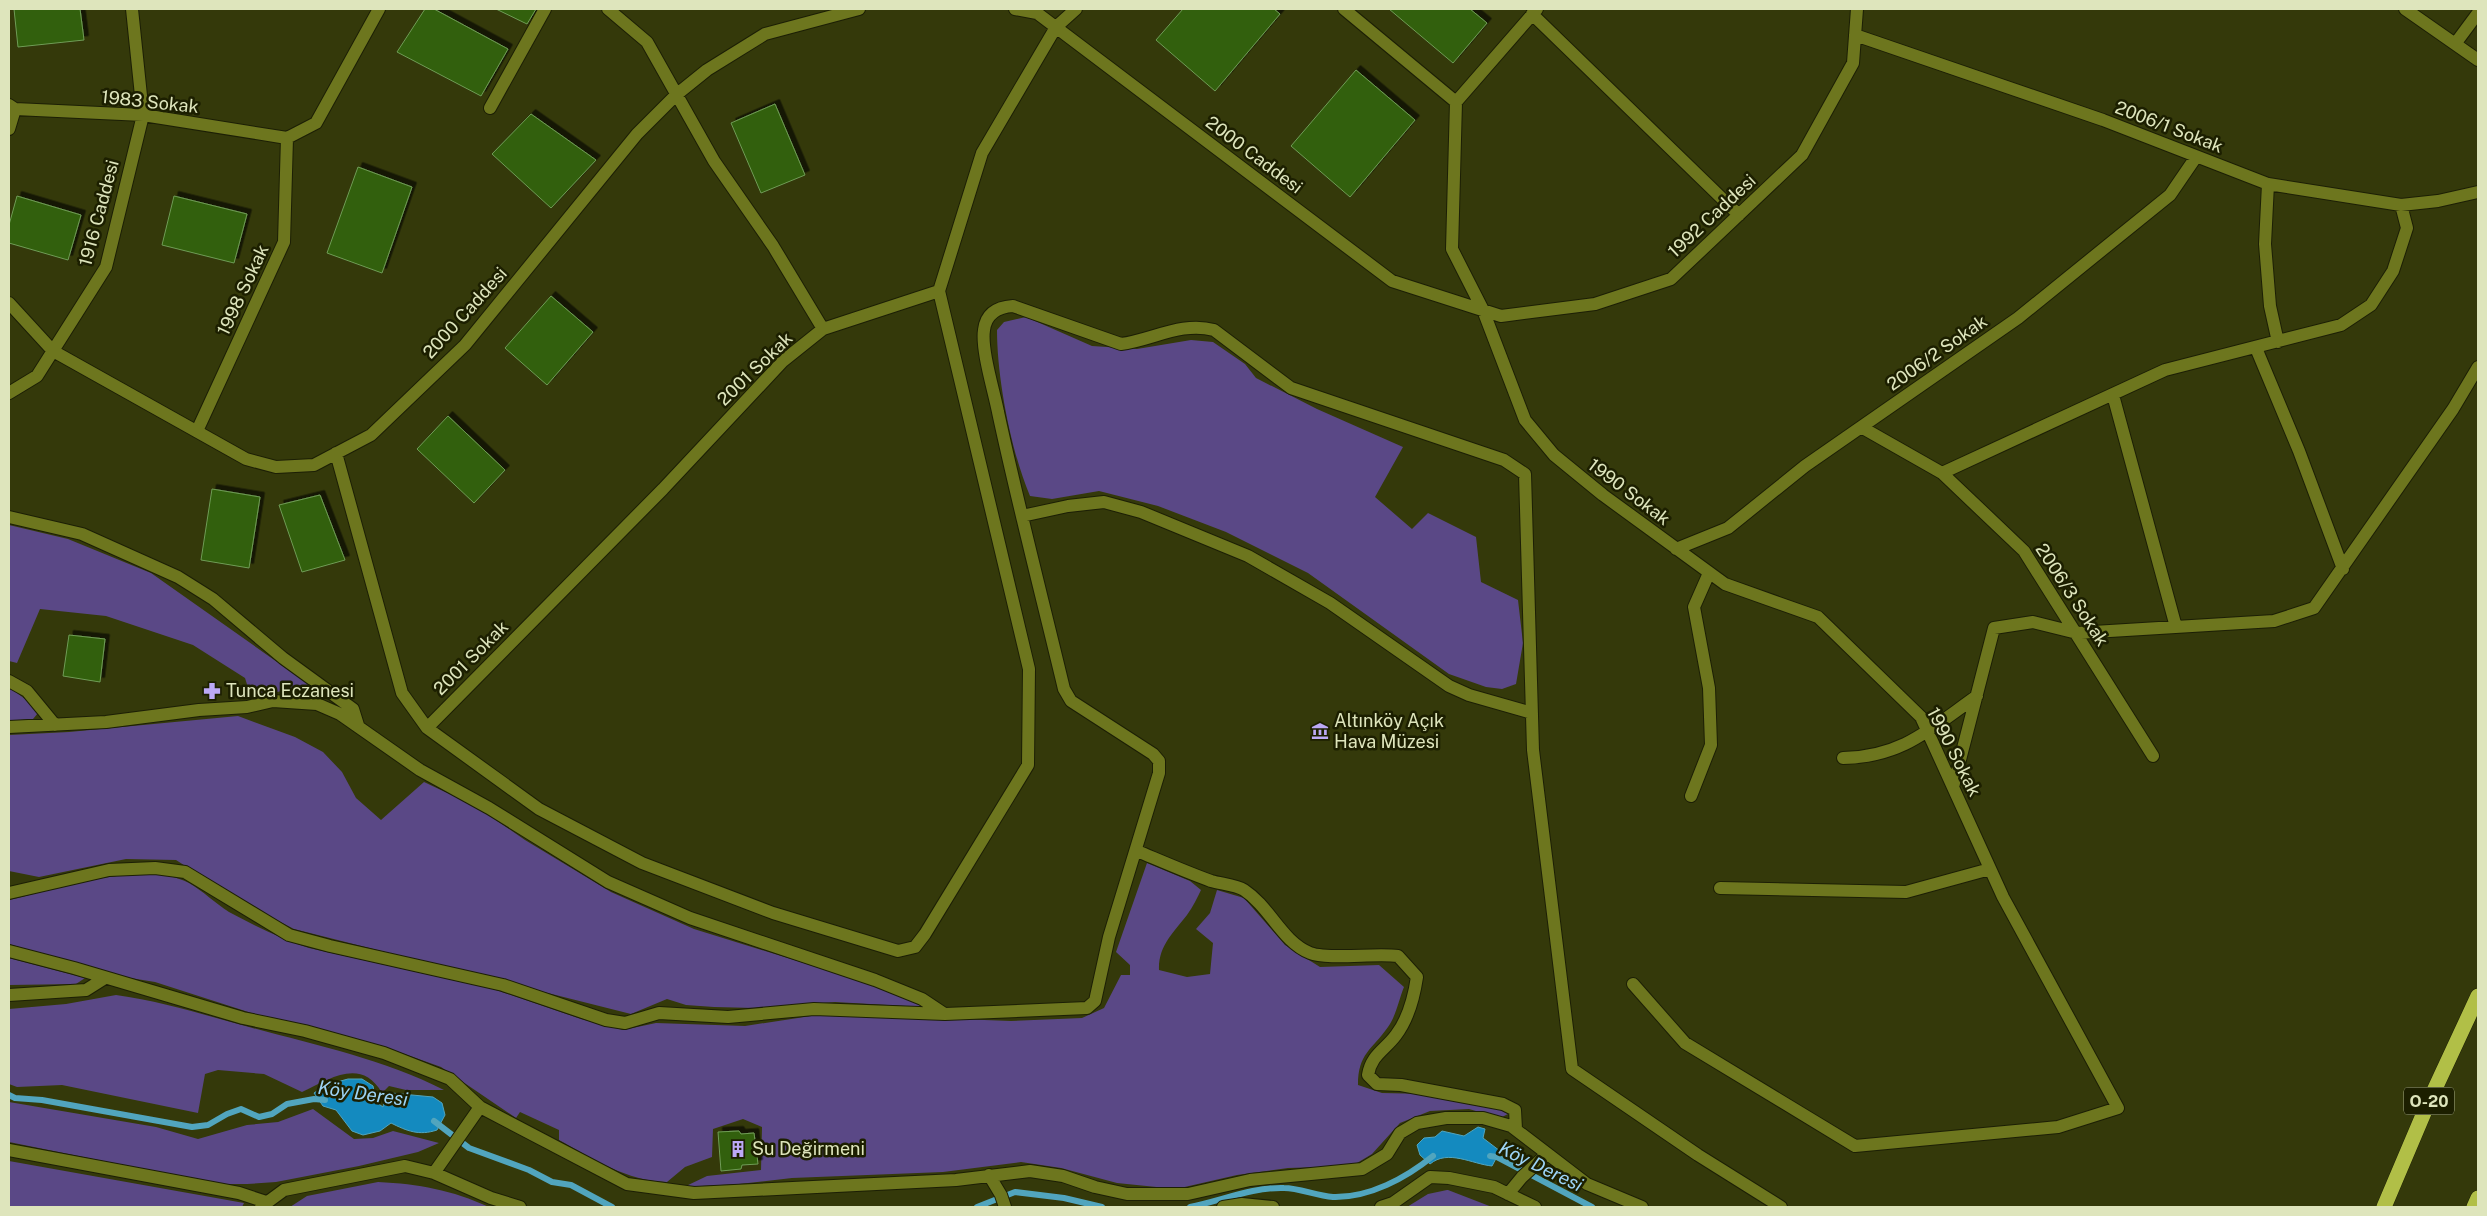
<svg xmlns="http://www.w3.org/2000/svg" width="2487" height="1216" font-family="'Public Sans',sans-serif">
	<defs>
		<filter id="shadow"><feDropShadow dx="4.5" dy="-4.5" stdDeviation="0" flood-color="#0009"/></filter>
	</defs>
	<rect width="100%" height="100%" fill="#34390a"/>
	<path fill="#5a4886" d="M1026 317 1092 346 1137 349 1191 340 1213 342 1245 364 1256 378 1317 409 1403 447 1375 497 1412 529 1428 513 1476 537 1481 582 1518 600 1523 643 1516 684 1502 689 1486 687 1449 674 1308 573 1226 532 1158 506 1099 491 1052 499 1030 496C1011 451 997 379 997 330L1004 322Z
		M9 525 68 539 151 573 331 700 292 689 251 697 245 678 193 645 106 616 40 609 17 663 9 661Z
		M9 687 33 705 38 713 33 719 9 721Z
		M238 716 295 737 323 752 342 772 356 798 381 820 424 782 477 807 525 840 611 892 694 929 891 990 923 1007 835 1002 755 1008 714 1007 686 1005 667 999 631 1014 294 929 243 903 176 860 126 859 39 877 9 871V735L69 732Z
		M1147 863 1190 881 1201 890C1197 898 1193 907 1187 915 1174 932 1158 946 1159 970L1187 977 1210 974 1213 943 1196 929 1210 913 1217 890 1244 898 1285 945 1320 967 1379 965 1404 987C1399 999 1396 1016 1388 1027 1372 1050 1358 1053 1358 1085L1382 1093 1427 1094 1493 1106 1508 1114 1500 1118 1469 1109 1430 1111 1400 1123 1372 1154 1352 1166 1288 1168 1237 1175 1176 1189 1117 1183 1061 1168 1021 1162 943 1172 792 1178 739 1184 684 1187 707 1176 761 1170 762 1127 743 1119 713 1129 712 1157 685 1167 667 1182C627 1181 593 1159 559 1140V1130L520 1112 516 1118 441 1067 385 1047 261 1016 155 982 118 976 9 944V900C56 889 145 859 189 883 203 891 215 903 229 912 255 926 282 939 309 948L493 989 581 1019 623 1030 656 1023 745 1026 824 1014 1011 1021 1082 1018 1104 1008 1121 975H1130V965L1116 952Z
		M9 958 85 978 76 984 9 985Z
		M116 995C161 1001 204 1015 249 1027 315 1045 383 1059 444 1090H406L389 1086 382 1093C361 1057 330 1079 302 1092L264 1074 218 1070 205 1074 198 1113 62 1085 17 1087 9 1084V1009L66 1004Z
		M9 1102 156 1127 198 1139 247 1125 278 1122 313 1109 354 1139 373 1138 393 1131 439 1143 418 1152 359 1166 276 1182 247 1184H217L9 1142Z
		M9 1161 244 1203 242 1207H9Z
		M378 1182C419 1184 452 1190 489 1207H290L307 1196Z
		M1447 1190H1448L1492 1207H1407L1428 1194Z"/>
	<path fill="#148abf" stroke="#51a5be" d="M348 1079H362L373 1086 376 1102 383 1107 384 1101 391 1093 433 1097 442 1103 445 1115 437 1130C419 1136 407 1131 391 1123L380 1131 363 1135 352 1131 336 1110 323 1106 314 1093 326 1085Z
		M1478 1127 1485 1129 1483 1138 1500 1151 1492 1166C1472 1164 1448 1149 1430 1164L1420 1155 1417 1145 1424 1138 1435 1137 1442 1131 1464 1136Z"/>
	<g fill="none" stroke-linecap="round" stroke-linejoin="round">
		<path stroke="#51a5be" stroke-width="6" d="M9 1095 15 1098 42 1100 192 1127 208 1125 227 1114 241 1109 259 1117 272 1114 287 1104 314 1099 325 1100
			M434 1121 469 1148 529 1170 552 1182 571 1185 612 1207
			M1490 1156 1497 1157 1592 1207
			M977 1207 1015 1192 1064 1198 1102 1207
			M1190 1207C1221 1201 1252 1187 1284 1188 1300 1188 1316 1196 1333 1197 1369 1198 1406 1178 1433 1156"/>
	</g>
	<path fill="#306008" stroke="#6f9c57" filter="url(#shadow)" d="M14 9H80L84 40 18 47Z
		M425 9H434L508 49 481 96 397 52Z
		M496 9H536L527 24Z
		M1183 9H1274L1280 14 1215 91 1156 40Z
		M1389 9H1470L1487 23 1453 63Z
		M1356 70 1415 120 1350 197 1291 146Z
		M775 104 805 175 761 193 731 123Z
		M531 114 596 160 551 208 492 154Z
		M358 167 412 187 382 273 327 253Z
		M17 196 81 215 68 260 9 243V225Z
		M174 196 247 214 234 263 162 245Z
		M551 296 593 332 547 385 505 348Z
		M448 416 505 470 474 503 417 449Z
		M212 489 260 497 249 568 201 560Z
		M320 495 345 560 302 572 279 505Z
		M69 635 105 639 100 682 63 676Z
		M739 1131 741 1134 754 1133 758 1164 742 1165 741 1169 721 1171 718 1132Z"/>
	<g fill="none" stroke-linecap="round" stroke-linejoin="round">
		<g stroke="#1c1f05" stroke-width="14">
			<path id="minor" d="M608 9 647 42 714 161 773 246 823 329
				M1015 9 1037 13 1392 281 1501 316 1595 304 1671 279 1802 155 1853 63 1857 9
				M1344 9 1456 102
				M2405 9 2478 60
				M1532 14 1739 215
				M1855 35 2103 120 2268 184 2401 205 2438 201 2478 192
				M2455 44 2478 13
				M1456 102 1452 249 1483 310 1525 420 1554 455 1603 495 1725 584 1818 617 1921 717 2003 897 2118 1108 2058 1127 1855 1146 1685 1043 1633 984
				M1456 102 1537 9
				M9 105 15 109 143 115 287 138
				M490 108 545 9
				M9 129 15 109
				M287 138 316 123 379 9
				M2268 184 2265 244 2270 306 2278 342
				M9 303 53 351 246 459 276 467 314 465 371 435 465 345 637 134 676 95 707 70 765 34 859 9
				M2256 348 2299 451 2343 569
				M9 393 37 376 106 267 143 115 132 9
				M2113 395 2176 627
				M1861 427 1942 473 2024 551 2153 756
				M197 431 284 242 287 138
				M336 453 402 693 427 728 539 809 642 863 773 913 898 951 915 947 925 934 1028 765 1029 669 939 291
				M1942 473 2165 370 2341 325 2371 305 2393 271 2407 228 2401 205
				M1022 516 1068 506 1104 502 1141 512 1248 556 1330 603 1449 686 1469 695 1532 713
				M9 517 82 534 178 577 213 599 283 658 353 709 358 725
				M1676 549 1728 528 1805 466 2018 318 2170 195 2196 157
				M9 681 27 691 55 725
				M9 727 106 722 199 710 247 707 273 701 317 704 340 714 420 770 489 808 608 882 690 918 875 980 922 999 943 1013
				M427 728 663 489 783 361 823 329 939 291 982 153 1056 27 1076 9
				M1843 758C1902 757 1930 729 1977 696
				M1953 787 1994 628 2033 622 2077 633 2274 621 2314 608 2453 409 2478 367
				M1691 796 1711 745 1709 688 1694 607 1709 573
				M1137 851C1161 861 1186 872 1211 881 1221 884 1236 885 1244 890 1270 907 1282 942 1310 953 1328 960 1375 953 1398 956L1417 977C1414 997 1409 1018 1396 1035 1385 1050 1371 1055 1368 1075L1377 1084 1401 1085 1503 1104 1515 1110 1516 1129
				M1720 888 1906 892 1990 869
				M9 893 109 870 155 868 185 872 289 935 330 946 503 985 606 1020 625 1023 659 1013 728 1017 814 1009 945 1014 1087 1008 1095 1001 1109 937 1159 773V761L1153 754 1071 701 1064 689C1042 597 1018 505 998 412 994 391 981 350 984 330 986 313 998 307 1013 306L1121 344C1152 340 1182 321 1214 330L1291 388 1504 460 1525 474 1533 750 1572 1069 1698 1155 1781 1207
				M9 951 74 968 243 1018 305 1031 384 1053 450 1079 480 1107 627 1184 694 1193 956 1180 1030 1171 1063 1176 1095 1187 1127 1194H1188L1250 1180 1362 1169 1387 1154 1400 1133 1417 1123 1446 1118H1483L1511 1126 1587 1184 1642 1207
				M9 995 86 990 105 978
				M9 1150 239 1193 266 1202
				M434 1173 480 1107
				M989 1175 1001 1195 1005 1207
				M1508 1194 1522 1177 1547 1154
				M261 1207 284 1190 405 1166 434 1173 491 1198 520 1207
				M1223 1207 1242 1204 1273 1207
				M1381 1207 1393 1203 1430 1177 1449 1178 1494 1187 1535 1207"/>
		</g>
		<g stroke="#1c1f05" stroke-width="16">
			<path id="highway" d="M2384 1207 2426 1108 2478 996
				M2474 1207 2478 1198"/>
		</g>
		<use href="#minor" stroke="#6d761e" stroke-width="12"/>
		<use href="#highway" stroke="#b1bf47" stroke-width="15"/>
	</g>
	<defs>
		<g id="pharmacy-bare" transform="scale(1.35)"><path d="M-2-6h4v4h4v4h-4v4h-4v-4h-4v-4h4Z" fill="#bca9f5" stroke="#1c1f00" stroke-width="2.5" paint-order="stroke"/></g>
		<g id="museum-bare" transform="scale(1.35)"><path d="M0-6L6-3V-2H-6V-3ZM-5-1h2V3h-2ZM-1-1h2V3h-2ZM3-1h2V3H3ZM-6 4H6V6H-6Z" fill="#bca9f5" stroke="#1c1f00" stroke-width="2.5" paint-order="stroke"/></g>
		<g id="building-bare" transform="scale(1.35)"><path d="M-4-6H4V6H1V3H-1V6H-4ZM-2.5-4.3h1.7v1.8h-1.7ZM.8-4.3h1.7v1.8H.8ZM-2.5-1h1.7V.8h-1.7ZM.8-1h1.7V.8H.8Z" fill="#bca9f5" stroke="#1c1f00" stroke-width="2.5" paint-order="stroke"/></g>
	</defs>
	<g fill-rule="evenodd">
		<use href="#pharmacy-bare" x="212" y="691"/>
		<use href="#museum-bare" x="1320" y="731"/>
		<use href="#building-bare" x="738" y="1149"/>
	</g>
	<g text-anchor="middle" stroke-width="5" stroke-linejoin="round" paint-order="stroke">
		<rect fill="#1c1f00" stroke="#a4aa84" stroke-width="1" x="2404" y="1087.5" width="50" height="27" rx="4"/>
		<g font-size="16" font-weight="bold" fill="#dee5bc">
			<text x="2429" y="1107">O-20</text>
		</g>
		<g font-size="18" fill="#dee5bc" stroke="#1c1f00">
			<text transform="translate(150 102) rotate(6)" y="6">1983 Sokak</text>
			<text transform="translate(2169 127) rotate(21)" y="6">2006/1 Sokak</text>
			<text transform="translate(1254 155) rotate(37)" y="6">2000 Caddesi</text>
			<text transform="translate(99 213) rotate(-75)" y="6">1916 Caddesi</text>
			<text transform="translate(1712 216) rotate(-43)" y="6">1992 Caddesi</text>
			<text transform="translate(243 290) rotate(-65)" y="6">1998 Sokak</text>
			<text transform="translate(465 313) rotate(-48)" y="6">2000 Caddesi</text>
			<text transform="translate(1937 353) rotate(-35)" y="6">2006/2 Sokak</text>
			<text transform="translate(755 369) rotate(-44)" y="6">2001 Sokak</text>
			<text transform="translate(1629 492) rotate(37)" y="6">1990 Sokak</text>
			<text transform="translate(2072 595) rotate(57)" y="6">2006/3 Sokak</text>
			<text transform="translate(471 658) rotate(-45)" y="6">2001 Sokak</text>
			<text transform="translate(1954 752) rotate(63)" y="6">1990 Sokak</text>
		</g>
		<g font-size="18" fill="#dee5bc" stroke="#1c1f00" text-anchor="start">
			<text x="226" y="697">Tunca Eczanesi</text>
			<text x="1334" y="727">Altınköy Açık<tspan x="1334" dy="21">Hava Müzesi</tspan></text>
			<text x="752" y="1155">Su Değirmeni</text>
		</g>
		<g font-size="19" font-style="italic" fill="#9cd3f5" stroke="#1c1f00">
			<text transform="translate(363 1093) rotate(8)" y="7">Köy Deresi</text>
			<text transform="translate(1541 1166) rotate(26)" y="7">Köy Deresi</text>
		</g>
	</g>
	<rect width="2487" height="1216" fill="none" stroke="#dee5bc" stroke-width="20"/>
</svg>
